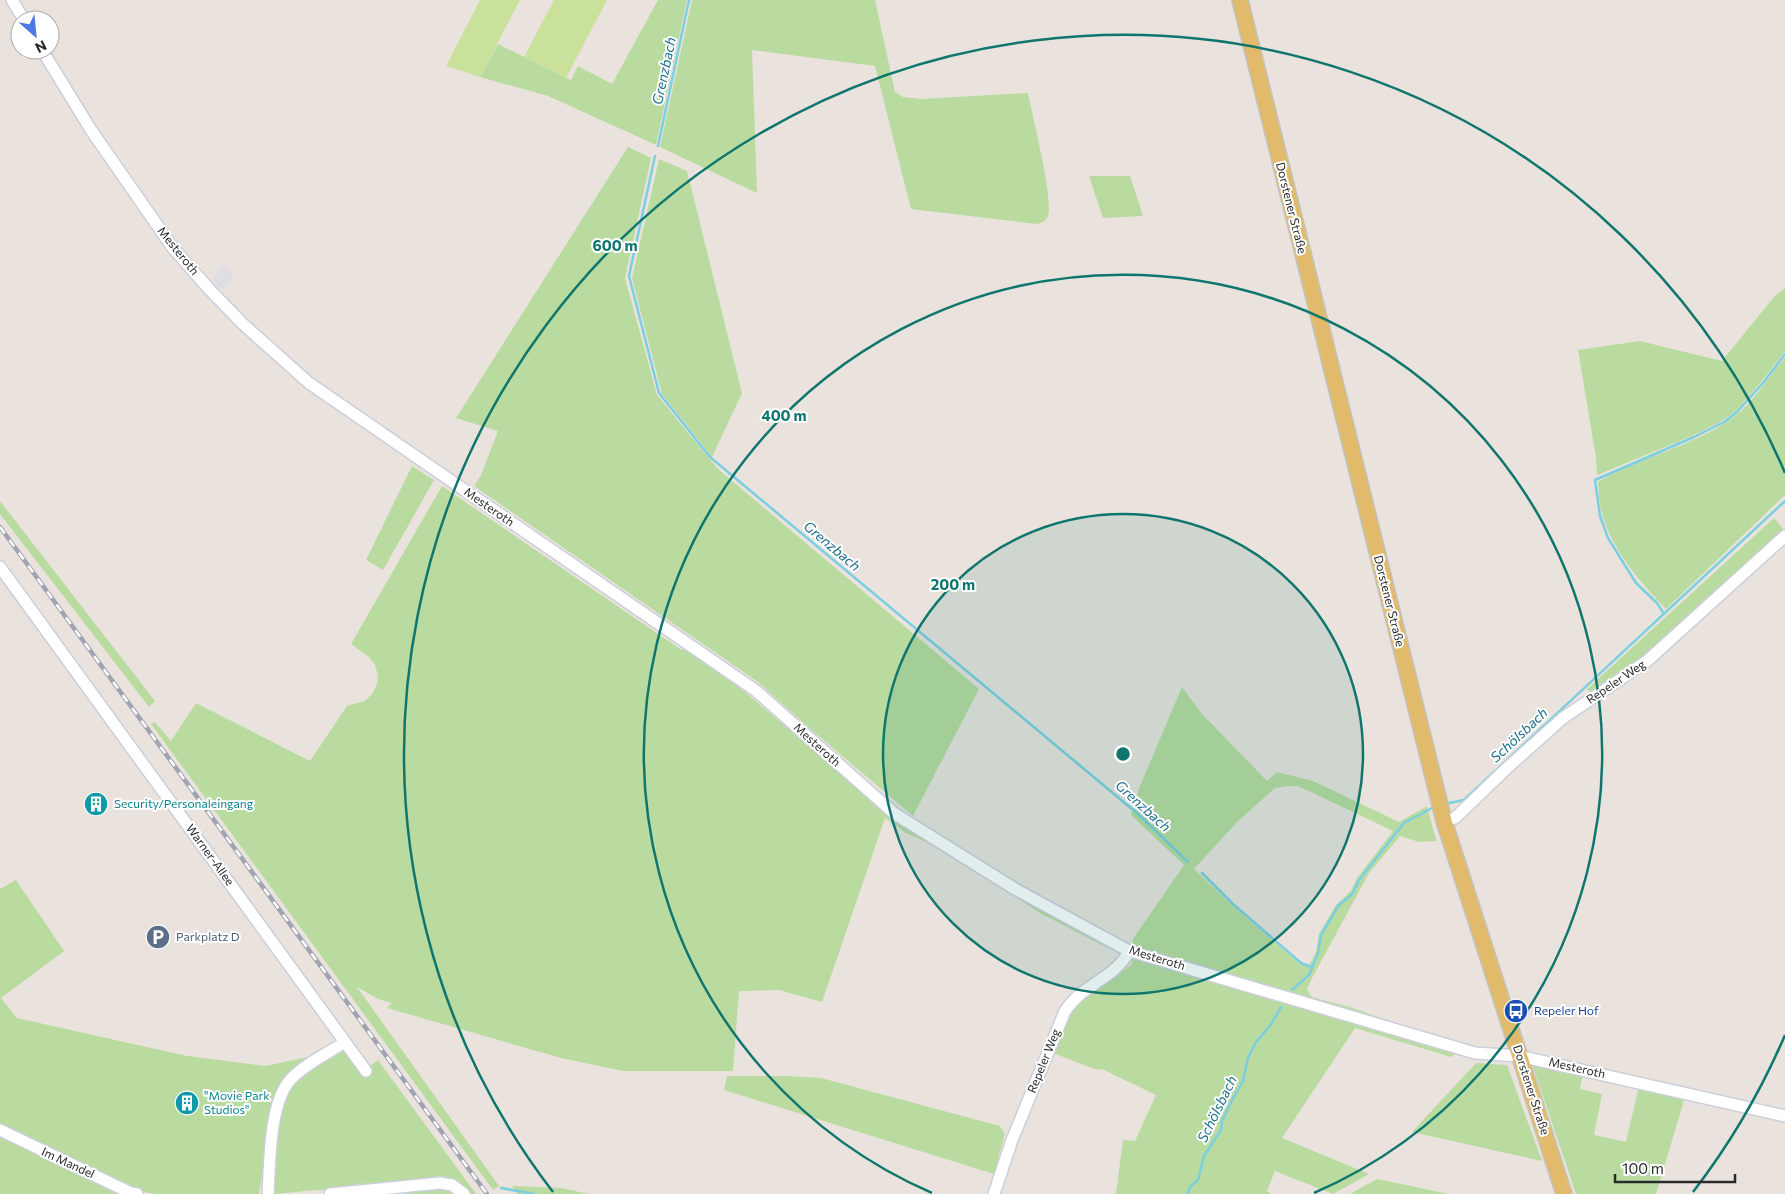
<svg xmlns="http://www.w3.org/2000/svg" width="1785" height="1194" font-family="Commissioner,sans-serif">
	<rect width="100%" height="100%" fill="#eae3dd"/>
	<path fill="#dedde3" d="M222 264 234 275 223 290 213 280Z"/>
	<path fill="#b9db9f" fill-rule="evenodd" d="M658 0H687L656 145 548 96 480 77 498 44 571 80 578 66 612 84Z
		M692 0H875L895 92 903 97 922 99 1028 93C1032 114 1054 201 1048 216 1045 222 1041 223 1036 224L911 209 875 66 752 50 757 193 660 147Z
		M628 147 651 158 625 278 657 395 718 469 979 689 913 816 808 727 758 682 474 486 481 475 498 431 456 418Z
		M659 159 687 171 742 393 712 457 662 394 632 278Z
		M1089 176H1130L1143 216 1103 218Z
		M1785 288V351L1761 382 1735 412 1722 421 1692 436 1597 475 1596 458 1578 350 1640 341 1722 361 1774 297Z
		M1785 357V495L1666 609C1642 584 1613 551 1603 517 1599 506 1599 493 1598 482 1641 456 1694 447 1735 416 1755 400 1769 376 1785 357Z
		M412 466 434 480 383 570 366 560Z
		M442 486 680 649 690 651 745 692 845 777 870 801 902 826 936 836 1019 883 1091 930 1112 936 1106 947 1040 913 970 867 931 844 906 833 885 818 822 1002 779 990 739 991 733 1071H623L561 1058 387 1008 392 1003 378 999 357 987 499 1186 493 1190 151 724 155 722 171 741 196 703 310 761 347 706 365 701 373 693 377 684 378 676 375 665 369 657 351 644Z
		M0 501 155 701 149 707 0 514Z
		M1774 518 1784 530 1645 657 1591 693 1587 689Z
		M1182 687 1202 714 1267 781 1277 772 1313 781 1399 822 1427 806 1434 833 1437 841 1419 842 1400 836 1369 873 1311 980 1307 990 1312 997 1353 1008 1420 1032 1457 1053 1451 1057 1355 1028 1282 1138 1369 1174 1333 1194 1275 1171 1267 1191 1271 1194H1116L1123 1140 1135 1141 1156 1095 1102 1069 1097 1070 1053 1053 1069 1013 1079 1002 1132 964 1133 939 1184 865 1131 815 1140 786ZM1287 786H1297L1309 791 1393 831 1357 878 1351 891 1336 905 1319 934 1316 952 1308 967 1300 964 1232 905 1194 869 1237 822 1275 788Z
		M16 880 64 951 1 998 17 1018 187 1056 266 1066 317 1055 288 1076 276 1093 259 1194H155L130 1189 0 1125V889Z
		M344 1051 360 1073 378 1060 476 1194H363L362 1191 316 1190 274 1194 276 1137 285 1096 306 1070Z
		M1476 1063 1507 1065 1542 1161 1412 1132Z
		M1532 1064 1583 1074 1580 1089 1602 1094 1594 1135 1626 1142 1639 1086 1685 1097 1656 1194H1576Z
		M727 1076H786L821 1078 1000 1126 1005 1134 994 1174 724 1090Z
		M0 1133 129 1194H0Z
		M1377 1179 1449 1194H1350Z
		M512 1186 561 1188 589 1194H517Z"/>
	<path fill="#cae19c" d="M480 0H520L480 77 446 66Z
		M554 0H607L566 78 524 57Z"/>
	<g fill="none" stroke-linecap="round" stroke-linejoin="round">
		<path stroke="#7bcfe1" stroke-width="2.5" d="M658 146 689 0
			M655 156 629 276 659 393 710 457 1138 814 1188 862
			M1664 614 1657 603 1636 583 1608 538 1600 516 1595 480 1694 437 1724 422 1736 413 1763 383 1785 354
			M1444 804 1464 800 1785 501
			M1202 873 1233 904 1301 963 1312 967
			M1292 990 1309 975 1318 953 1321 935 1338 906 1353 893 1359 880 1404 823 1434 807
			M501 1188 534 1194
			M1187 1194 1191 1186 1198 1180 1204 1156 1221 1130 1222 1121 1231 1102 1243 1081 1248 1058 1256 1042 1270 1026 1281 1007"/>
		<g stroke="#cbcfda" stroke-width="14">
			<path id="minor" d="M12 0 24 20
				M42 50 91 130 173 248 210 290 243 324 309 383 755 690 895 814 1015 889 1129 951 1475 1053 1519 1056 1785 1116
				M0 567 366 1071
				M1444 821 1455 818 1507 768 1563 718 1647 661 1785 536
				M0 1130 131 1193 137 1194
				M268 1194C270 1162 269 1103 291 1079 305 1064 327 1054 345 1042
				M330 1194 440 1183 452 1185 464 1194
				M994 1194 1012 1140 1065 1011C1068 1007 1071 1003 1075 999 1092 982 1118 974 1129 951"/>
		</g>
		<g stroke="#c3c3c3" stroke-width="18">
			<path id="major" d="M1240 0 1444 821 1564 1194"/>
		</g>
		<use href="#minor" stroke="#fff" stroke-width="11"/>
		<use href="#major" stroke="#e1bb6b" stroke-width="15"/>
		<g stroke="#a0a4b2" stroke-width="4.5">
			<path id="rail" d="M0 527 487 1194"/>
		</g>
		<use href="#rail" stroke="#fff" stroke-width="2.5" stroke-dasharray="8" stroke-linecap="butt"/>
	</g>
	<circle cx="1123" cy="754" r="240" fill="#0f766e" fill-opacity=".12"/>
	<g fill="none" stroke="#0f766e" stroke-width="2.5">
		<circle cx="1123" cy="754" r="240"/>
		<path d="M932 1193A479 479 0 1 1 1314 1193"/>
		<path d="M1785 1035A719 719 0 0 1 1693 1192M553 1192A719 719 0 1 1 1785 473"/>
	</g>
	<defs>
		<g id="building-disc" transform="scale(1.25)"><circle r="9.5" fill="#0f9aa8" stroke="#fff"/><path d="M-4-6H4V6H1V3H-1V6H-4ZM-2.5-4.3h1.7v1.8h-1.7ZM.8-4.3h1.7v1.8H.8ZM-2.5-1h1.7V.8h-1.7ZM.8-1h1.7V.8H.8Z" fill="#fff"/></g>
		<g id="parking-disc" transform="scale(1.25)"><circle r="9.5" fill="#5c6f8a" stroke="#fff"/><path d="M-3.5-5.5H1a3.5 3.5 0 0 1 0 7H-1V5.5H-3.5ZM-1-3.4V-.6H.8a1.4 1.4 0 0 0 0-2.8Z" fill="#fff"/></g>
		<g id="bus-disc" transform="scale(1.25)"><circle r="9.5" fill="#1a4fb4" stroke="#fff"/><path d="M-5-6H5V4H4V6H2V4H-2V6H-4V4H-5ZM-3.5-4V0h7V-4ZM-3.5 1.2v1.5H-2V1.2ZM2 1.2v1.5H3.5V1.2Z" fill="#fff"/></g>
	</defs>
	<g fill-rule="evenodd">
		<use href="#building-disc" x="96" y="804"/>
		<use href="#parking-disc" x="158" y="937"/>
		<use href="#bus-disc" x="1516" y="1011"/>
		<use href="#building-disc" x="187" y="1103"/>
	</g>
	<g text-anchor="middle" stroke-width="4" stroke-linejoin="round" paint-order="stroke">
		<g font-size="12" fill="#2a2a2a" stroke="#fff">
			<text transform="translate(1291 208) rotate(76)" y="4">Dorstener Straße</text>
			<text transform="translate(178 251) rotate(51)" y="4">Mesteroth</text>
			<text transform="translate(489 507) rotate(35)" y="4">Mesteroth</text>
			<text transform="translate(1389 601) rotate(76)" y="4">Dorstener Straße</text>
			<text transform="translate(1616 682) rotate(-34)" y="4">Repeler Weg</text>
			<text transform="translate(817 745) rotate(42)" y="4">Mesteroth</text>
			<text transform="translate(210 855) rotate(54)" y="4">Warner-Allee</text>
			<text transform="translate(1157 958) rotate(17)" y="4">Mesteroth</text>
			<text transform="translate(1044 1061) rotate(-68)" y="4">Repeler Weg</text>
			<text transform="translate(1577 1068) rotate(13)" y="4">Mesteroth</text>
			<text transform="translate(1531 1090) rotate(72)" y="4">Dorstener Straße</text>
			<text transform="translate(68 1163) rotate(25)" y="4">Im Mandel</text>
		</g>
		<g font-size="12" fill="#0d838f" stroke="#fff" text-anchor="start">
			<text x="114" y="808">Security/Personaleingang</text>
			<text x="204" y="1100">"Movie Park<tspan x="204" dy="14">Studios"</tspan></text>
		</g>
		<g font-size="12" fill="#4e5e75" stroke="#fff" text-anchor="start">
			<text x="176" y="941">Parkplatz D</text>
		</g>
		<g font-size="12" fill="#164399" stroke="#fff" text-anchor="start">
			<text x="1534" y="1015">Repeler Hof</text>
		</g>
		<g font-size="14" font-style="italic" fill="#1b6f8c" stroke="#fff">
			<text transform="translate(664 71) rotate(-78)" y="5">Grenzbach</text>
			<text transform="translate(832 546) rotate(40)" y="5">Grenzbach</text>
			<text transform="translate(1519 735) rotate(-43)" y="5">Schölsbach</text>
			<text transform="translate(1143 806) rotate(42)" y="5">Grenzbach</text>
			<text transform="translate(1217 1109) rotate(-64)" y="5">Schölsbach</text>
		</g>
	</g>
	<circle cx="1123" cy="754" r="8" fill="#0f766e" stroke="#fff" stroke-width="2.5"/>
	<g font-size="15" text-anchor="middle" font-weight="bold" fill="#0f766e" stroke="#fff" stroke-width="4" stroke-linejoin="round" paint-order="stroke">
		<text x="615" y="251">600 m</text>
		<text x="784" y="421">400 m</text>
		<text x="953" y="590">200 m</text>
	</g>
	<g transform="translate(35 35) rotate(153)"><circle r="24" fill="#ffffff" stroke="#aaaaaa"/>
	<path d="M0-4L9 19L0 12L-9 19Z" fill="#4e78e6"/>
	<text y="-8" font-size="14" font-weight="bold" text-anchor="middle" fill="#2a2a2a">N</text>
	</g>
	<path d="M1615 1174v8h120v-8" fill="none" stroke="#2a2a2a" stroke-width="2.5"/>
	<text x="1622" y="1174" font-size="15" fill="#2a2a2a" stroke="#ffffff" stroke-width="4" paint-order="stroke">100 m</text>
</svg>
